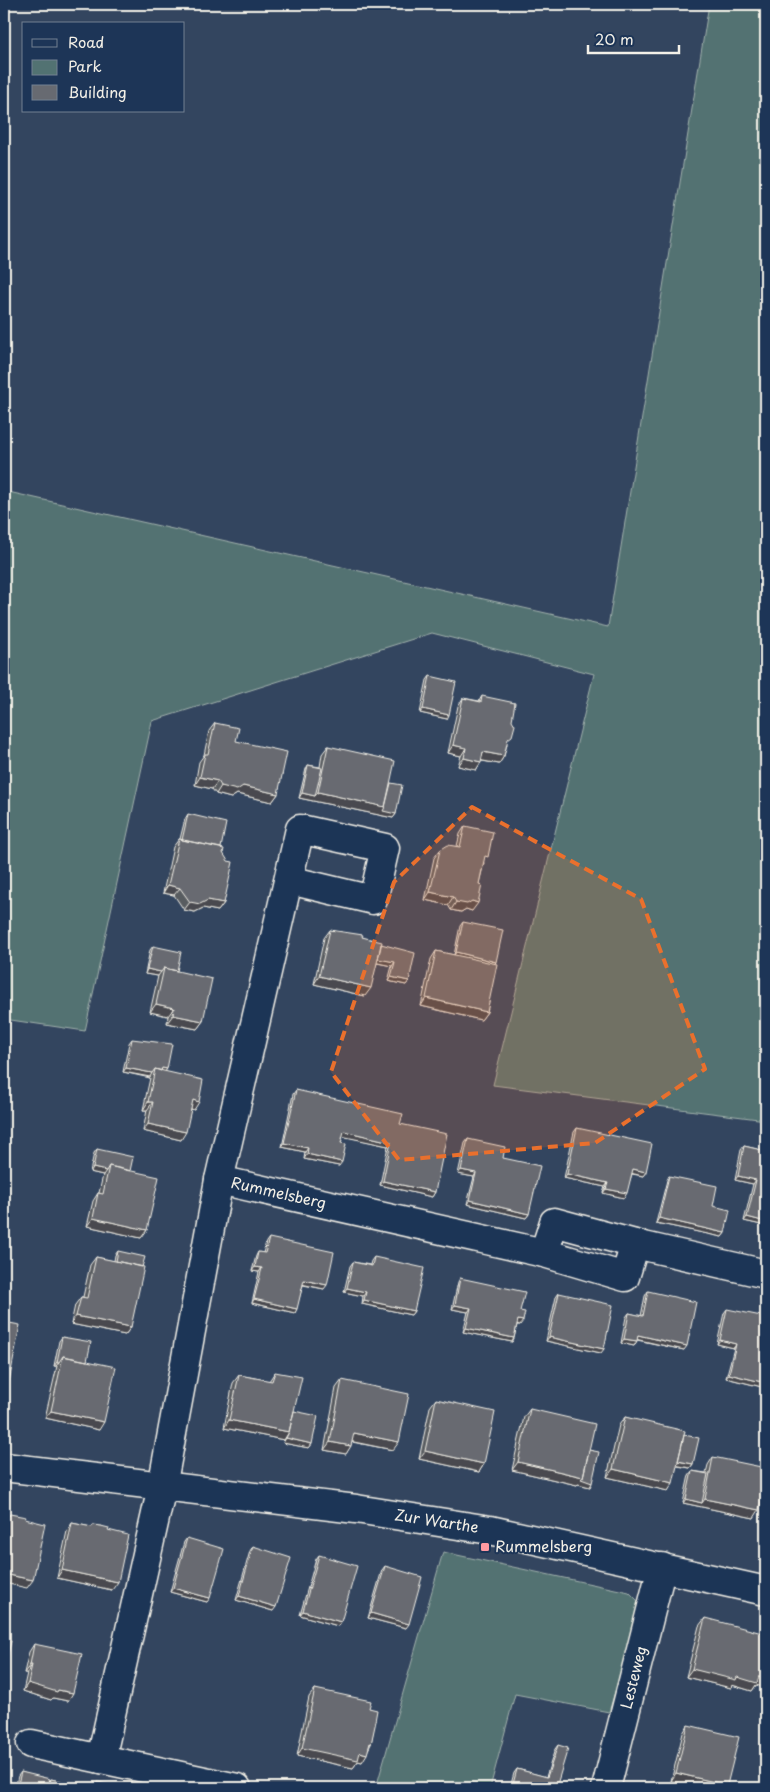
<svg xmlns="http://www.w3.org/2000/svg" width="770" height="1792" font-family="'Playpen Sans',sans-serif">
	<rect width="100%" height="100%" fill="#33455f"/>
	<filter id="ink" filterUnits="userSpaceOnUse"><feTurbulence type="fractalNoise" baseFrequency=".02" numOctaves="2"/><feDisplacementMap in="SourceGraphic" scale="10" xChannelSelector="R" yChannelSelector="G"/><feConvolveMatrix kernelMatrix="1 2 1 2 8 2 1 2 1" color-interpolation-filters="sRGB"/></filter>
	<g filter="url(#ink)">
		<path fill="#527272" stroke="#a3b2ad" d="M709 4H766V1120L493 1085 594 674 432 633 152 721 85 1031 4 1019V491L608 627Z
			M443 1552 629 1592 641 1604 609 1712 515 1694 490 1788H376Z"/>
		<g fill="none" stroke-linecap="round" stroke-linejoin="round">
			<g stroke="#f4f1e8" stroke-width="31">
				<g id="minor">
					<path id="s1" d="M219 1180 544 1253 625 1277 635 1244 766 1274"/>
					<path d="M544 1253 554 1222 635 1244"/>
					<path id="s2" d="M4 1467 356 1509 490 1530 766 1591"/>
					<path d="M31 1744 237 1788"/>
					<path d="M101 1759 162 1487 219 1180 300 829 385 848 373 900 289 880"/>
					<path id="s3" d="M606 1788 662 1567"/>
				</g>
			</g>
			<use href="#minor" stroke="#1d3557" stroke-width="28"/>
		</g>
		<path fill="#595b61" stroke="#f4f1e8" d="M430 676 447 719 420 713 427 680Z
			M482 696 507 744 504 756 499 764 482 761 476 770 458 766 461 756 448 753 458 706 463 698 479 701Z
			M215 723 236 741 278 794 272 802 237 794 231 798 216 794 212 789 195 785 199 762 204 755 209 731Z
			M328 746 391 783 396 814 393 818 299 798 306 769 308 765 320 767 322 754Z
			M188 814 221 848 223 853 224 903 218 911 203 908 195 912 184 910 174 895 163 893 173 847 179 839H180L185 819Z
			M465 826 484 863 472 911 466 909 461 912 451 910 448 905 425 900 434 858 440 850 457 846 460 834Z
			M463 922 495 964 487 1012 481 1020 421 1006 431 959 436 951 454 955 460 926Z
			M330 930 362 937 381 944 409 981 406 985 388 981 392 966 377 963 365 996 314 984 324 938Z
			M153 946 177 971 203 1021 197 1029 167 1023 168 1016 150 1012 158 976 145 974 150 950Z
			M132 1039 165 1072 194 1110 191 1109 181 1140 143 1131 147 1110H143L150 1078 123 1072 129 1043Z
			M296 1090 400 1124 435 1192 432 1197 380 1185 388 1146 343 1136 341 1143 339 1166 304 1159 305 1152 282 1147 293 1094Z
			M577 1128 646 1172 643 1176 632 1174 624 1198 603 1193 605 1187 564 1178 574 1132Z
			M468 1139 503 1158 529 1214 526 1218 467 1204 474 1177 458 1174 465 1143Z
			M744 1146 766 1151V1226L744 1221 753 1184 735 1180 741 1150Z
			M97 1149 130 1171 147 1230 141 1238 87 1226 93 1201 98 1193H99L103 1175 90 1172 94 1153Z
			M669 1176 713 1206 725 1233 722 1237 656 1223 667 1180Z
			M269 1238 324 1289 303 1285 295 1313 252 1303 259 1272 252 1271 256 1256 258 1252 263 1253 266 1242Z
			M118 1251 131 1327 125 1335 71 1324 75 1305 81 1297H83L90 1265 96 1257 114 1261 115 1255Z
			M374 1257 414 1311 411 1315 362 1304 363 1296 344 1292 350 1266 353 1262 370 1265 371 1261Z
			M460 1278 520 1311V1325H517L514 1338 512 1342 463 1332 468 1312 452 1309 458 1282Z
			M648 1291 684 1350 637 1340 634 1346 621 1343 626 1317 629 1313 641 1316 645 1296Z
			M559 1293 601 1353 546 1341 556 1297Z
			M727 1309 766 1388 726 1378 734 1348 717 1344 724 1313Z
			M62 1337 87 1361 99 1430 45 1418 57 1366H54L59 1341Z
			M275 1372 294 1411 312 1444 309 1448 283 1443 284 1440 224 1428 233 1383 239 1375 269 1381Z
			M342 1380 393 1450 352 1442 346 1454 324 1450 336 1388Z
			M436 1399 484 1464 479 1472 419 1459 430 1407Z
			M530 1409 589 1450 590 1487 578 1484 577 1485 512 1470 524 1417Z
			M625 1417 684 1435 693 1464 690 1468 677 1466 668 1491 607 1477 619 1425Z
			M713 1457 754 1518 683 1503 689 1475 692 1471 706 1473 708 1465Z
			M72 1523 91 1527 93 1525 108 1530 112 1590 57 1578 67 1531Z
			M187 1538 207 1602 170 1592 184 1542Z
			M253 1546 273 1611 236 1600 250 1551Z
			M319 1555 338 1626 300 1615 316 1559Z
			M385 1566 406 1628 368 1618 382 1570Z
			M705 1618 756 1685 752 1691 732 1685 731 1688 686 1677 699 1626Z
			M34 1644 68 1701 53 1698 51 1700 23 1691 27 1673H24L29 1652Z
			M315 1689 369 1708 375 1721 371 1744 362 1762 358 1761 353 1768 297 1756 309 1697Z
			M688 1725 727 1785 725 1788H701L671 1781 683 1733Z
			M558 1745 556 1788H510L514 1773 517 1769 546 1777 555 1749Z
			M21 1772 49 1782 51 1779 90 1788H15L18 1776Z"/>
		<path fill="#484a4f" stroke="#f4f1e8" d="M423 709 449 715 447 719 420 713Z
			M453 745 466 748 461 756 448 753Z
			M483 752 504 756 499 764 478 760Z
			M464 758 481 762 476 770 458 766Z
			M200 777 218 781 212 789 195 785Z
			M221 786H243L278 794 272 802 237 794 231 798 216 794Z
			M318 792 385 807 396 814 393 818 299 798 302 793 315 796Z
			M168 885 180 888 174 895 163 893Z
			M430 892 453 897 448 905 425 900Z
			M208 900 224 903 218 911 203 908 195 912 184 910 190 902Z
			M472 901 478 903 472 911 466 909 461 912 451 910 456 902Z
			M456 952 496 962 493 966 453 957Z
			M376 958 395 962 392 966 373 962Z
			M147 969 161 972 158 976 145 974Z
			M319 976 371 988 365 996 314 984Z
			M391 977 409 981 406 985 388 981Z
			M426 998 487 1012 481 1020 421 1006Z
			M156 1004 174 1008 168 1016 150 1012Z
			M173 1015 203 1021 197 1029 167 1023Z
			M126 1068 152 1073 150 1077 123 1072Z
			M162 1068 167 1069 164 1073 159 1072Z
			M193 1100 199 1102 194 1110 188 1108Z
			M148 1102H153L147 1110H143Z
			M148 1124 186 1132 181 1140 143 1131Z
			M344 1131 391 1142 388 1146 341 1136Z
			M284 1143 308 1148 305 1152 282 1147Z
			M307 1154 342 1162 339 1166 304 1159Z
			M93 1168 106 1171 103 1175 90 1172Z
			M633 1169 646 1172 643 1176 630 1173Z
			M461 1170 476 1173 474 1177 458 1174Z
			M567 1174 608 1183 605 1187 564 1178Z
			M738 1176 756 1180 753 1184 735 1180Z
			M383 1181 435 1192 432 1197 380 1185Z
			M606 1189 627 1193 624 1198 603 1193Z
			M470 1200 529 1214 526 1218 467 1204Z
			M747 1217 766 1222V1226L744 1221Z
			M93 1218 147 1230 141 1238 87 1226Z
			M659 1218 725 1233 722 1237 656 1223Z
			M255 1267 262 1268 259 1272 252 1271Z
			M304 1280 327 1285 324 1289 301 1284Z
			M347 1288 366 1292 363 1296 344 1292Z
			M254 1299 297 1309 295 1313 252 1303Z
			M364 1300 414 1311 411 1315 362 1304Z
			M455 1305 471 1308 468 1312 452 1309Z
			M76 1316 131 1327 125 1335 71 1324Z
			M518 1320 523 1321 520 1325 515 1324Z
			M466 1328 514 1338 512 1342 463 1332Z
			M638 1335 687 1346 684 1350 635 1339Z
			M549 1337 604 1349 601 1353 546 1341Z
			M624 1339 637 1341 634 1346 621 1343Z
			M720 1340 736 1344 734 1348 717 1344Z
			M57 1362H59L56 1366H54Z
			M729 1374 766 1383V1388L726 1378Z
			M51 1411 104 1422 99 1430 45 1418Z
			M229 1420 289 1432 284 1440 224 1428Z
			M354 1433 399 1442 393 1450 349 1441Z
			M286 1438 312 1444 309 1448 283 1443Z
			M330 1442 351 1446 346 1454 324 1450Z
			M425 1451 484 1464 479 1472 419 1459Z
			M677 1461 693 1464 690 1468 674 1465Z
			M518 1462 583 1477 592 1483 590 1487 578 1484 577 1485 512 1470Z
			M613 1469 673 1483 668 1491 607 1477Z
			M686 1499 702 1503 705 1499 759 1510 754 1518 683 1503Z
			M62 1570 118 1582 112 1590 57 1578Z
			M4 1574 33 1580 27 1588 4 1583Z
			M173 1588 210 1598 207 1602 170 1592Z
			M239 1596 276 1607 273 1611 236 1600Z
			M303 1611 341 1622 338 1626 300 1615Z
			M371 1613 409 1624 406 1628 368 1618Z
			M30 1665H32L27 1673H24Z
			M692 1669 737 1677 759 1676 766 1678V1688L756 1685 752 1691 732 1685 731 1688 686 1677Z
			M28 1683 58 1690 73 1693 68 1701 53 1698 51 1700 23 1691Z
			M302 1748 360 1752 367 1754 362 1762 358 1761 353 1768 297 1756Z
			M676 1773 727 1785 725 1788H701L671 1781Z"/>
		<path fill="#676a71" stroke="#f4f1e8" d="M430 676 456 682 449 715 423 709Z
			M482 696 515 703 512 720 515 725 512 736 508 739 504 756 483 752 481 762 464 758 466 748 453 745 463 698 481 702Z
			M215 723 239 728 236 741 287 752 278 794 243 786 237 790 221 786 218 781 200 777 205 754H208Z
			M328 746 395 761 385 807 318 792Z
			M308 765 322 768 315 796 302 793Z
			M391 783 402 785 396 814 383 811 385 807Z
			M188 814 226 823 221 848 182 840Z
			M465 826 493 832 488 857 485 856 479 884 482 885 478 903 472 901 467 904 456 902 453 897 430 892 440 850 448 845 460 847Z
			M179 839 224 849 223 853 228 861 233 862 224 903 208 900 200 904 190 902 180 888 168 885Z
			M463 922 503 930 496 962 456 952Z
			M330 930 363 935 362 937 382 942 371 988 319 976Z
			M381 944 415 953 409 981 391 977 395 962 378 959Z
			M153 946 181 952 177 971 164 968 161 972 147 969Z
			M436 951 497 964 487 1012 426 998Z
			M164 968 212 979 203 1021 173 1015 174 1008 156 1004Z
			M132 1039 172 1044 167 1069 162 1068 161 1071 155 1069 152 1073 126 1068Z
			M155 1069 203 1080 199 1102 193 1100 186 1132 148 1124 153 1102H148Z
			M296 1090 403 1114 400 1124 447 1134 435 1192 383 1181 391 1142 344 1131 341 1143 346 1144 342 1162 307 1154 308 1148 284 1143Z
			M577 1128 652 1144 646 1172 633 1169 627 1193 606 1189 608 1183 567 1174Z
			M468 1139 505 1147 503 1158 540 1166 529 1214 470 1200 476 1173 461 1170Z
			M744 1146 766 1151V1222L747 1217 756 1180 738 1176Z
			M97 1149 133 1157 130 1171 109 1166 106 1171 93 1168Z
			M109 1166 159 1177 147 1230 93 1218 98 1193 103 1194Z
			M669 1176 717 1186 713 1206 730 1210 725 1233 659 1218Z
			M269 1238 334 1252 327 1285 304 1280 297 1309 254 1299 262 1268 255 1267 258 1252 265 1253Z
			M118 1251 145 1257 142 1267 116 1261Z
			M96 1257 144 1267 131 1327 76 1316 81 1297 87 1298Z
			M374 1257 424 1268 414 1311 364 1300 366 1292 347 1288 353 1262 372 1266Z
			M460 1278 525 1292 520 1311 525 1312 523 1321 518 1320 514 1338 466 1328 471 1308 455 1305Z
			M648 1291 696 1302 687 1346 638 1335 637 1341 624 1339 629 1313 643 1316Z
			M559 1293 613 1305 604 1349 549 1337Z
			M727 1309 766 1317V1383L729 1374 736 1344 720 1340Z
			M4 1322 20 1325 4 1408Z
			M62 1337 91 1342 87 1361 63 1356 59 1362H57Z
			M63 1356 116 1367 104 1422 51 1411Z
			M275 1372 302 1377 289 1432 229 1420 239 1375 272 1381Z
			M342 1380 409 1394 399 1442 354 1433 351 1446 330 1442Z
			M436 1399 495 1412 484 1464 425 1451Z
			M530 1409 595 1424 583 1477 518 1462Z
			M294 1411 318 1416 312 1444 286 1438 289 1432Z
			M625 1417 685 1431 673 1483 613 1469Z
			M684 1435 699 1438 693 1464 678 1461Z
			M589 1450 599 1452 592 1483 581 1479 583 1477Z
			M713 1457 766 1468V1477L759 1510 705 1499Z
			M692 1471 708 1474 702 1503 686 1499Z
			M10 1514 26 1517 25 1519 45 1524 33 1580 4 1574V1515L9 1516Z
			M72 1523 92 1527 93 1525 101 1526 109 1528 108 1530 128 1535 118 1582 62 1570Z
			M187 1538 224 1549 210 1598 173 1588Z
			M253 1546 291 1558 276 1607 239 1596Z
			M319 1555 357 1566 341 1622 303 1611Z
			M385 1566 422 1577 409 1624 371 1613Z
			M705 1618 766 1634V1678L759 1676 757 1683 737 1677 736 1680 692 1669Z
			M4 1640 11 1641 4 1673Z
			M34 1644 82 1654 73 1693 58 1690 57 1692 28 1683 32 1665H30Z
			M315 1689 371 1701 369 1708 377 1710 375 1721H376L371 1744 370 1743 367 1754 360 1752 358 1760 302 1748Z
			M688 1725 739 1737 727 1785 676 1773Z
			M558 1745 568 1748 556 1788H512L517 1769 547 1777Z
			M21 1772 50 1779 49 1782 46 1788H17Z
			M51 1779 90 1788H49Z
			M98 1782 125 1788H96Z"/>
	</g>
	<path fill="#ea702d" fill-opacity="0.2" stroke="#ea702d" stroke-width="4" stroke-dasharray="10 6" stroke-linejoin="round" d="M472 807 641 899 705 1069 595 1143 399 1160 331 1072 394 882Z"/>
	<rect fill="#ff9aa2" stroke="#1d3557" stroke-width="2" x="480" y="1542" width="10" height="10" rx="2.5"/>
	<g text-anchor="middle" stroke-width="4" stroke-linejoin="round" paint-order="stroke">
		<g font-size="15" fill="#f4f1e8" stroke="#1d3557">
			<text dy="5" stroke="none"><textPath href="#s1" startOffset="61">Rummelsberg</textPath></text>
			<text dy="5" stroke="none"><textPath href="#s2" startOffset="436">Zur Warthe</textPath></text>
			<text dy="5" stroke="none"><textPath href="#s3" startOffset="114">Lesteweg</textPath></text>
		</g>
		<g font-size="15" fill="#f4f1e8" stroke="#1d3557" text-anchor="start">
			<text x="495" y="1552">Rummelsberg</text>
		</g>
	</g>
	<rect width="770" height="1792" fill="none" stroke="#1d3557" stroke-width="20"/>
	<rect x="10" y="10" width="750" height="1772" fill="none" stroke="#f4f1e8" stroke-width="2" filter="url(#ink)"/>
	<rect x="22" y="22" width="162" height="90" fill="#1d3557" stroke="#738091"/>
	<rect x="32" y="39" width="25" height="8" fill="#1d3557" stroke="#738091"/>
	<text x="68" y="48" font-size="15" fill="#f4f1e8">Road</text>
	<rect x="32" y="60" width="25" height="15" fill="#527272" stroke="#738091"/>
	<text x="68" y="72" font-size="15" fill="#f4f1e8">Park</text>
	<rect x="32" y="85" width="25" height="15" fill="#676a71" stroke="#738091"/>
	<text x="68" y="98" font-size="15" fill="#f4f1e8">Building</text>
	<path d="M588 45v8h91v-8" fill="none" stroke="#f4f1e8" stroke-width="2.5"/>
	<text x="595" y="45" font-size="15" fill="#f4f1e8" stroke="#1d3557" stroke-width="4" paint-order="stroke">20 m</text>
</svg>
